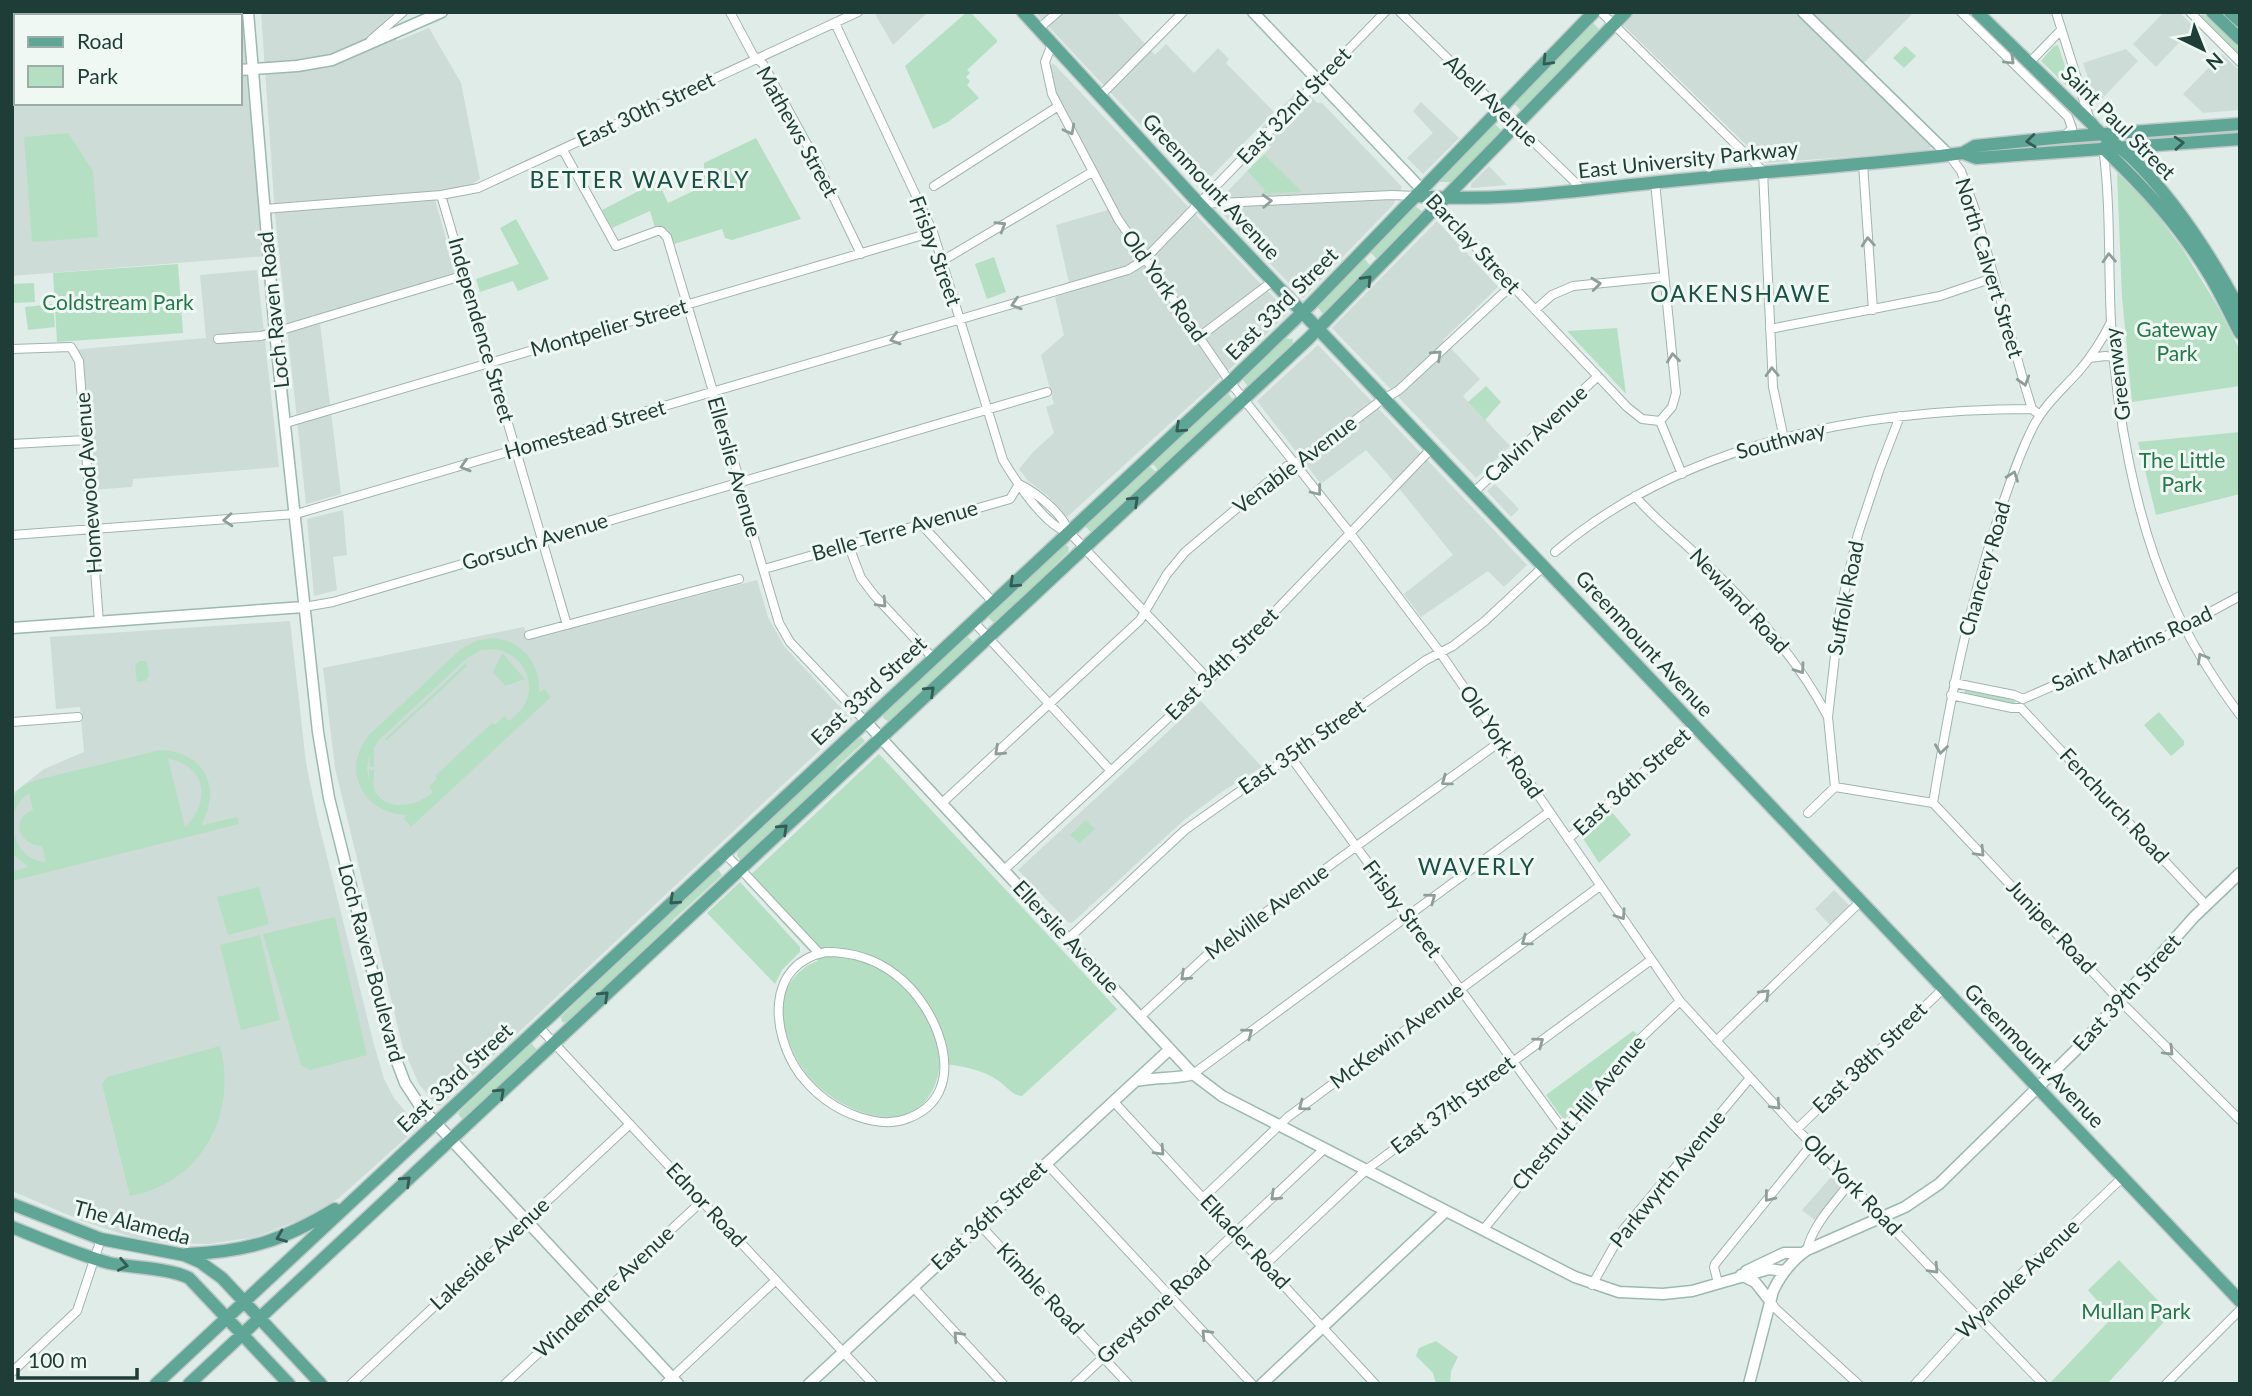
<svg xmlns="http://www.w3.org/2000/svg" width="2252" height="1396" font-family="Lato,sans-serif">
	<rect width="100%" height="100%" fill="#dfece7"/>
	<path fill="#cddcd6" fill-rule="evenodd" d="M12 12H245L267 256 12 276ZM16 16H240V103H16Z
		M261 12H394L387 19 397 41 429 28 461 83 480 179 466 187 433 193 456 273 319 315 341 494 306 504 275 214Z
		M874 12H928L893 45Z
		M1035 12H1116L1155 55 1166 44 1194 73 1218 48 1229 59 1226 63 1274 112 1200 188Z
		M1636 12H1914L1856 71 1931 146 1929 151 1765 163 1623 25Z
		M2164 12H2179L2194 27 2156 67 2133 44Z
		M2126 49 2138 61 2097 104 2083 63Z
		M2222 54 2240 71V110L2203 113 2183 94Z
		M1053 63 1288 313 1231 368 1067 517 1047 495 1028 481 1019 469 1033 452 1054 433 1046 407 1054 404 1041 355 1064 335 1055 297 1071 292 1056 225 1115 208 1053 89 1049 67Z
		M1302 87 1317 103H1322L1402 187 1393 205 1303 298 1220 211 1226 193 1247 171 1266 190 1263 193 1300 192 1264 154 1271 147 1257 132Z
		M1421 102 1459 138 1423 174 1407 158 1433 133 1413 111Z
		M1489 166 1507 185 1471 188V184Z
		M1437 221 1498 287 1443 340 1480 379 1463 396 1510 446 1476 478 1332 328Z
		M257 270 279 467 133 479 132 487 88 490 81 381 71 350 206 338 200 275Z
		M1318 345 1527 565 1504 587 1488 571 1421 617 1404 594 1453 555 1389 476 1366 450 1321 484 1257 401Z
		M1495 484 1519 509 1511 517 1487 491Z
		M343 510 347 555 333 557 337 590 314 596 307 519Z
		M757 580 768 617 784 646 852 720 440 1106 436 1105 419 1084 403 1048 335 768 323 668 524 627 529 640Z
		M290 621 306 763 317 817 373 1041 384 1079 394 1098 418 1127 339 1198 305 1218 256 1237 208 1244 169 1243 135 1238 85 1222 12 1191V794L44 769 84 752 80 707 56 709 50 637Z
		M1201 701 1262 767 1220 793 1184 820 1072 923 1068 922 1018 870Z
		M1834 890 1850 906 1830 925 1815 909Z
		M1832 1176 1843 1186 1816 1221 1802 1210Z"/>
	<path fill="#b5dfc3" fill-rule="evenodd" d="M967 12H970L997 40V42L967 70 970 73 966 77 970 81 967 85 979 98 948 122 933 129 905 66Z
		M2203 14 2240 49V57L2199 16Z
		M1591 21 1601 31 1522 112 1513 102Z
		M2058 45 2070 82 2067 86 2041 61 2054 46Z
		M1905 46 1916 56 1904 68 1893 58Z
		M1493 122 1503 132 1455 182H1440L1438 180Z
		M68 133 93 171 98 237 32 242 24 137Z
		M756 138 801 219 732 240 725 238 722 229 674 244 668 230 660 227 655 228 650 211 612 228 602 210 658 181 668 203 704 186V163Z
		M1264 154 1301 191V192L1262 194 1265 190 1247 171Z
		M2117 173 2147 202 2182 248 2218 307 2240 350V386L2132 402 2122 297Z
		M1414 205 1424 213 1379 261 1369 251Z
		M516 219 549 279 518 291 513 281 480 292 476 279 519 264 500 228Z
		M994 257 1006 292 987 299 975 264Z
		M1364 258 1372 268 1327 315 1323 314 1316 305Z
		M178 264 183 333 57 342 53 273Z
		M34 283 35 302 12 303V284Z
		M53 304 55 327 28 330 25 307Z
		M1617 328 1626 394 1567 331Z
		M1282 338 1293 339 1292 348 1249 388 1241 377Z
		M1486 386 1501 402 1485 420 1468 402Z
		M1226 391 1235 402 1160 472 1150 461Z
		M2240 432V494L2156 515 2138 442Z
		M1147 464 1158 474 1093 534 1083 524Z
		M1063 543 1069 547 1068 552C1043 576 1021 602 996 625L986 615Z
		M965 634 975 644 890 722 884 719 882 714Z
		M492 638C522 640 541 663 539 693L544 689 551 697 411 827 404 819 407 815C362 814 340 768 370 734L461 649 476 641ZM495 649C521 654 537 679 525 704 521 711 515 716 509 721L504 716 495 725 492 723 435 776 437 779 429 787 433 792C419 805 390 813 376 793 372 787 374 777 374 770H369V780L367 769 369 755 370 767H374V748L378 741 466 659 481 650Z
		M502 653 525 679 505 686 493 672Z
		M139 661H147L149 676 145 681 137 682 135 666Z
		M465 664 467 666 386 741 385 739Z
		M1967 688 2014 699 2016 701 2012 705 1965 695V689Z
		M2159 712 2184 741V745L2171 756 2144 725Z
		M861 737 865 741 838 766 831 776 743 859H740L737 856 738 851C780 813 814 769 861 737Z
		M161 750C203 752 222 786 202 823L203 825 237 817 239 824 12 881V872L28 867 12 853V824C15 845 25 860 46 862L42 846C18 845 10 819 33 810L29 793C20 799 15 808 12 818 12 793 15 787 40 779ZM168 759C207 765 211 803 185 827Z
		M879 754 1117 1009 1022 1096C1013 1096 1007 1087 999 1081 982 1069 961 1066 940 1063 931 1144 848 1121 809 1077 797 1063 790 1046 785 1029 781 1014 781 996 790 983 797 973 807 964 818 961L744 881Z
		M1611 811 1631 835 1599 863 1582 837Z
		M1086 820 1095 829 1079 843 1070 835Z
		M717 868 722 875 673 920 661 936 567 1023 562 1022 561 1017 587 992 597 977Z
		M740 882 800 947V952L782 970 775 984 707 913Z
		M259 887 269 924 228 935 217 897Z
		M335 917 367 1055 310 1070 301 1065 263 934Z
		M260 935 280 1020 241 1030 220 945Z
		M1633 1031 1637 1034 1564 1120 1546 1095Z
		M529 1041 538 1051 464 1121 458 1114 461 1110 513 1061Z
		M220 1046C238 1114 202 1183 130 1196L102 1084 107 1077Z
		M2119 1260 2171 1314 2107 1384H2052L2051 1382 2112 1318 2088 1290Z
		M1436 1341 1458 1357 1451 1371 1450 1384H1436L1433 1373 1416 1356 1419 1348Z"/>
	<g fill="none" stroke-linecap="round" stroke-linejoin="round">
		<g stroke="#a1b4af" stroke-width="10">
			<path id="street" d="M730 12 753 55 763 64 815 159 861 254
				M1400 12 1583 190
				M1601 12 1763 171 1773 387 1784 439
				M1961 12 2068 117 2072 128 2064 137
				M2056 12 2089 117
				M2190 12 2240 62
				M835 23 933 232 1003 460C1015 480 1046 528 1069 532
				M1038 29 1058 12
				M371 40 403 12
				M1052 44 1045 62 1052 94 1118 219 1230 382 1350 533 1439 651 1680 1001 1797 1129 2043 1384
				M2029 63 2061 30
				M1100 96 1183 12
				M2103 147C2111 205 2108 264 2111 322 2116 412 2135 519 2172 601 2190 642 2214 680 2240 715
				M563 150 616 246 657 231H661L667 237 737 472 740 491 779 623 790 642 865 721
				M1949 155 1961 171 1975 210 2025 386 2032 409 2036 412
				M1863 164 1873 310
				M1655 182 1676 393 1672 407 1660 421
				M934 186 1057 107
				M441 195 567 625
				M1199 204 1392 195 1416 196
				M1436 205 1627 407 1642 419 1660 421
				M264 209 441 195 478 188 858 12
				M942 261 1092 172
				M1535 310 1552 295 1573 286 1664 277
				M1770 329 1940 296 1993 278
				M1199 337 1273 281
				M218 339 261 336 275 332 465 275
				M12 349 71 347 79 361 99 622
				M2090 358 2105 356 2114 357
				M1660 421 1682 474
				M286 423 933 232
				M12 444 86 440
				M1019 484C1037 493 1062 513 1069 532L1209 680
				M1474 492 1597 377
				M1635 496C1654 519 1680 538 1701 559 1750 605 1797 657 1828 717
				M921 524 993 602
				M12 535 296 514 1128 270 1144 260 1385 12
				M848 544 861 578 874 595 933 658
				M1555 552C1685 441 1867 409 2032 409
				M764 569 1010 499 1019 484
				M304 607 333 602 1047 392
				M973 621 1111 771
				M529 635 739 579
				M1954 683 2014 695 2023 699
				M1951 695 2012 708H2021
				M2023 699 2162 638 2240 596
				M2021 708 2206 905
				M12 722 78 717
				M1290 756 1564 1131
				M1835 787 1933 803 2121 1002 2240 1120
				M1835 787 1828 717 1840 611 1858 534 1880 468 1900 416
				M942 803 1140 620 1167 574 1185 552 1287 466 1304 459 1379 402 1399 390 1512 285
				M1933 803C1949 706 1967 611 1998 518 2008 488 2018 457 2032 429 2043 406 2062 390 2079 371 2092 356 2102 340 2111 322
				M1808 813 1835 787
				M1568 839 1695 726
				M724 853 746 875 819 953
				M1004 870 1209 680 1432 448
				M1068 939 1185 830 1426 660 1453 646 1485 621 1544 566
				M826 952C852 952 876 959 896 975 938 1006 975 1095 906 1119 890 1125 874 1122 859 1117 835 1109 814 1093 799 1073 771 1033 765 964 826 952Z
				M1140 1017 1207 955 1501 741
				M538 1026 873 1384
				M1716 1041 1861 901
				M1193 1074 1549 812
				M1113 1101 1375 1384
				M1797 1129 1944 988
				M1046 1163 1252 1384
				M1204 1197 1288 1117 1600 886
				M980 1225 1128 1384
				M1483 1230 1640 1039 1680 1001
				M1807 1250C1812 1226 1835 1202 1850 1183
				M1266 1264 1366 1170 1651 960
				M1718 1283 1714 1267 1715 1264 1812 1144
				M1592 1285 1623 1230 1750 1078
				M913 1287 1003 1384
				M1770 1301 1776 1309 1858 1384
				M12 1372 77 1311 101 1239
				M351 1384 630 1124
				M505 1384 702 1201
				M665 1384 776 1280
				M1075 1384 1324 1149
				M1915 1384 1977 1316 2123 1177
				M2166 1384 2240 1310"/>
		</g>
		<g stroke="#9cb9b0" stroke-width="13">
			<path id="secondary" d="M248 12 275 332 318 732 329 798 391 1046 405 1083 420 1106 678 1384
				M1253 12 1427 195
				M1803 12 1949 155
				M240 70 297 66 332 60 442 12
				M12 87H16
				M12 628 304 607
				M865 721 1193 1074 1222 1096 1575 1277 1619 1292 1663 1294 1692 1291 1769 1269 1784 1271
				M1137 1081C1154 1077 1180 1079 1193 1074
				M1746 1271 1784 1253H1803
				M1741 1275 1755 1282 1770 1301
				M809 1384 1170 1049
				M1262 1384 1446 1211
				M1749 1384 1773 1291C1781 1274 1791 1261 1807 1250L1905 1207 1939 1184 2080 1046 2194 917 2240 873"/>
		</g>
		<g stroke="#c0c9c7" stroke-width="15">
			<path id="primary" d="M1023 12 1192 196 2240 1301
				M1977 12 2091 123C2102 138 2119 145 2132 158 2176 201 2211 256 2240 310
				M2212 12 2240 39
				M2230 12 2240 21
				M2103 148C2144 187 2181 227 2210 276 2221 294 2230 314 2240 333
				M1963 153 1976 158 2240 139
				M1416 196C1500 203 1585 189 1670 181 1760 172 1850 166 1940 156L1963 153 1975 146 2064 137 2240 124
				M12 1204 101 1239 184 1255 200 1262 222 1278 321 1384
				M12 1227C44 1240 76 1254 109 1263 133 1268 169 1268 189 1278L289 1384
				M187 1254C247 1252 284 1240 335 1209
				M156 1384 1230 382 1310 305 1594 12
				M189 1384 1308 339 1626 12"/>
		</g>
		<use href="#street" stroke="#fff" stroke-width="8"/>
		<use href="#secondary" stroke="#fff" stroke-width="10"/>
		<use href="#primary" stroke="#5fa697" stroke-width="12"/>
	</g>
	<defs><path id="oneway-chevron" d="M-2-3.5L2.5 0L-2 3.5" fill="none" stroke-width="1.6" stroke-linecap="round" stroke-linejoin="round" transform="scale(1.75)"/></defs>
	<g stroke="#8e9e9b">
		<use href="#oneway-chevron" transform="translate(2010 60) rotate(44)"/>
		<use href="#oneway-chevron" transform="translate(1070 130) rotate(62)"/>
		<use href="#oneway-chevron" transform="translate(1267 201) rotate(-3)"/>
		<use href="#oneway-chevron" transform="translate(1001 226) rotate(-31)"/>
		<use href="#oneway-chevron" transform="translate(1868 242) rotate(-94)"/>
		<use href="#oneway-chevron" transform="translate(2109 258) rotate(-93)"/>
		<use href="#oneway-chevron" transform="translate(1596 284) rotate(-6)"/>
		<use href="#oneway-chevron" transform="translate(1016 304) rotate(163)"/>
		<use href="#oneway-chevron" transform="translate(895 339) rotate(164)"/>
		<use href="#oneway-chevron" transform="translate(1437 355) rotate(-43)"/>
		<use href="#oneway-chevron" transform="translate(1673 358) rotate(-96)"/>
		<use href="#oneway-chevron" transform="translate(1772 372) rotate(-92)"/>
		<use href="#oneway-chevron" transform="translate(2024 381) rotate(73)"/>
		<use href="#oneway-chevron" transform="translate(465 466) rotate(163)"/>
		<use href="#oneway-chevron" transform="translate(2013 476) rotate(-70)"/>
		<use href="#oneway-chevron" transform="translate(1317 491) rotate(52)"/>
		<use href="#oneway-chevron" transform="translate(228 520) rotate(176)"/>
		<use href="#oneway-chevron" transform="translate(882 603) rotate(47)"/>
		<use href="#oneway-chevron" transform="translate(2202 658) rotate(-120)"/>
		<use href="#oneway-chevron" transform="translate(1800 669) rotate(55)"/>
		<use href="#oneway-chevron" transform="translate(1941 749) rotate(98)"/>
		<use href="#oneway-chevron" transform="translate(999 751) rotate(137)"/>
		<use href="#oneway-chevron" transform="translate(1446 781) rotate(144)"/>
		<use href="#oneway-chevron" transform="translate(1980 852) rotate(46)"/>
		<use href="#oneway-chevron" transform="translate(1431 898) rotate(-36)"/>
		<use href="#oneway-chevron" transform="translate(1621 915) rotate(56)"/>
		<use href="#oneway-chevron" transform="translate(1526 941) rotate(144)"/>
		<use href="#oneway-chevron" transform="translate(1185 976) rotate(137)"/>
		<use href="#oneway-chevron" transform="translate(1765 994) rotate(-44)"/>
		<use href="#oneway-chevron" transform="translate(1248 1033) rotate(-37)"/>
		<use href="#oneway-chevron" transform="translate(1539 1042) rotate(-36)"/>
		<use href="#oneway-chevron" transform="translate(2169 1051) rotate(45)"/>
		<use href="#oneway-chevron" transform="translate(1776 1105) rotate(47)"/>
		<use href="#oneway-chevron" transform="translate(1303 1106) rotate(143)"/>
		<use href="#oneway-chevron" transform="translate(1160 1151) rotate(47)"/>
		<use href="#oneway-chevron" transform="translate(1275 1196) rotate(137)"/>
		<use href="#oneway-chevron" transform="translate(1769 1197) rotate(129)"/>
		<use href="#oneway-chevron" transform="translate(1934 1269) rotate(47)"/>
		<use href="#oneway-chevron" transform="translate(1206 1334) rotate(-133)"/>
		<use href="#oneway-chevron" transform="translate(958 1336) rotate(-133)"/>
	</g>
	<g stroke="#325c54">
		<use href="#oneway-chevron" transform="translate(1547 61) rotate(134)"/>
		<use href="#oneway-chevron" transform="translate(2031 141) rotate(174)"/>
		<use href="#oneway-chevron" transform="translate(2179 143) rotate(-4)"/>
		<use href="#oneway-chevron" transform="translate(1367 280) rotate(-46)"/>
		<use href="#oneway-chevron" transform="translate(1180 428) rotate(137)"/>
		<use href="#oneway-chevron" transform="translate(1134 501) rotate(-43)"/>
		<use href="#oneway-chevron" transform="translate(1014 583) rotate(137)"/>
		<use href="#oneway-chevron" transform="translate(930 691) rotate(-43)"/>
		<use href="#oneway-chevron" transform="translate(783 829) rotate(-43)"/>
		<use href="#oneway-chevron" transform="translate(674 900) rotate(137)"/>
		<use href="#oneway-chevron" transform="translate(604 996) rotate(-43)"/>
		<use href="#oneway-chevron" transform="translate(500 1093) rotate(-43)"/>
		<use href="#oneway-chevron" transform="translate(406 1181) rotate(-43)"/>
		<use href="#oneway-chevron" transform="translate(281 1237) rotate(158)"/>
		<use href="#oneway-chevron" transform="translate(123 1265) rotate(11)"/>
	</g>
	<g text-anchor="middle" stroke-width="6" stroke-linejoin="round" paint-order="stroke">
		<g font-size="21" fill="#1e3d37" stroke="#f0f8f4">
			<text transform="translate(1491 101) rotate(44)" y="7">Abell Avenue</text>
			<text transform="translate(1294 106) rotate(-46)" y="7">East 32nd Street</text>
			<text transform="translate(646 110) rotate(-25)" y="7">East 30th Street</text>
			<text transform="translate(2118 123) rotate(45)" y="7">Saint Paul Street</text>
			<text transform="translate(797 132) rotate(61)" y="7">Mathews Street</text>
			<text transform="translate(1688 160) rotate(-6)" y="7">East University Parkway</text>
			<text transform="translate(1211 187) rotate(47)" y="7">Greenmount Avenue</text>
			<text transform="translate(1473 244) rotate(47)" y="7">Barclay Street</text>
			<text transform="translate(935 251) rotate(70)" y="7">Frisby Street</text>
			<text transform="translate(1989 268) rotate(73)" y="7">North Calvert Street</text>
			<text transform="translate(1164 286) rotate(55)" y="7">Old York Road</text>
			<text transform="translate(1282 304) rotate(-45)" y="7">East 33rd Street</text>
			<text transform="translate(274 310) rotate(-96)" y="7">Loch Raven Road</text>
			<text transform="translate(609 328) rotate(-16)" y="7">Montpelier Street</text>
			<text transform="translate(481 330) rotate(74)" y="7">Independence Street</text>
			<text transform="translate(2118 374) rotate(-97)" y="7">Greenway</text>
			<text transform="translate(585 430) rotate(-16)" y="7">Homestead Street</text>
			<text transform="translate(1536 434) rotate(-43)" y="7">Calvin Avenue</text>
			<text transform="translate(1781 441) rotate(-15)" y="7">Southway</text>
			<text transform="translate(1295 465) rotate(-37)" y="7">Venable Avenue</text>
			<text transform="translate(734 467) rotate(74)" y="7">Ellerslie Avenue</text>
			<text transform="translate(89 483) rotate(-94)" y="7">Homewood Avenue</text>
			<text transform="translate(895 531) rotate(-16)" y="7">Belle Terre Avenue</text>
			<text transform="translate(535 542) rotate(-17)" y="7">Gorsuch Avenue</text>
			<text transform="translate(1985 569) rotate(-74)" y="7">Chancery Road</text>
			<text transform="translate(1846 598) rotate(-79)" y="7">Suffolk Road</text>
			<text transform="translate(1739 601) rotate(47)" y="7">Newland Road</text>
			<text transform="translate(1644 644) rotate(47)" y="7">Greenmount Avenue</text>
			<text transform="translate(2132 649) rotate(-25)" y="7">Saint Martins Road</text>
			<text transform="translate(1222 664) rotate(-45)" y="7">East 34th Street</text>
			<text transform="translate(869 691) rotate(-43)" y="7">East 33rd Street</text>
			<text transform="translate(1501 742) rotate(56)" y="7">Old York Road</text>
			<text transform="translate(1302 747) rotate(-35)" y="7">East 35th Street</text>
			<text transform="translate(1632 782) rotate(-42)" y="7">East 36th Street</text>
			<text transform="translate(2114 806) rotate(47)" y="7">Fenchurch Road</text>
			<text transform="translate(1402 909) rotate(53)" y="7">Frisby Street</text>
			<text transform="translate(1267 912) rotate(-36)" y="7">Melville Avenue</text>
			<text transform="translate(2051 927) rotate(47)" y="7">Juniper Road</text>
			<text transform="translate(1066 937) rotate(47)" y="7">Ellerslie Avenue</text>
			<text transform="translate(371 963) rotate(75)" y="7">Loch Raven Boulevard</text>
			<text transform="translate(2127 993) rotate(-48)" y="7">East 39th Street</text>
			<text transform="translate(1397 1036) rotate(-37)" y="7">McKewin Avenue</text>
			<text transform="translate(2034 1056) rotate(46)" y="7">Greenmount Avenue</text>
			<text transform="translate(1870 1058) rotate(-44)" y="7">East 38th Street</text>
			<text transform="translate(455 1078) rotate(-43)" y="7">East 33rd Street</text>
			<text transform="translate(1453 1105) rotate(-37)" y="7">East 37th Street</text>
			<text transform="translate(1579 1113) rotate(-50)" y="7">Chestnut Hill Avenue</text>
			<text transform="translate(1668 1179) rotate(-51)" y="7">Parkwyrth Avenue</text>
			<text transform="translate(1852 1185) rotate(46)" y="7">Old York Road</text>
			<text transform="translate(706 1205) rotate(47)" y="7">Ednor Road</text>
			<text transform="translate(989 1216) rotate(-43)" y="7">East 36th Street</text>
			<text transform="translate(132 1223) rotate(15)" y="7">The Alameda</text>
			<text transform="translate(1245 1242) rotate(47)" y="7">Elkader Road</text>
			<text transform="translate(490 1254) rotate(-43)" y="7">Lakeside Avenue</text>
			<text transform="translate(2018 1279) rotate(-44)" y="7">Wyanoke Avenue</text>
			<text transform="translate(1040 1289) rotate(47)" y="7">Kimble Road</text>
			<text transform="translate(604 1292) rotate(-43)" y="7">Windemere Avenue</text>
			<text transform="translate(1154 1310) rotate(-43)" y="7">Greystone Road</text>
		</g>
		<g font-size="21" fill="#257849" stroke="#f0f8f4">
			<text x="118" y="310">Coldstream Park</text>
			<text x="2177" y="337">Gateway<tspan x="2177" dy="24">Park</tspan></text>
			<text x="2182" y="468">The Little<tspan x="2182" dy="24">Park</tspan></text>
			<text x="2136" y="1319">Mullan Park</text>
		</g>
		<g font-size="23" letter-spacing="2" fill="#195146" stroke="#f0f8f4">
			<text x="640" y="188">BETTER WAVERLY</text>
			<text x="1741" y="302">OAKENSHAWE</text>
			<text x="1477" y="875">WAVERLY</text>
		</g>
	</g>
	<rect width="2252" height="1396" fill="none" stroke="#1e3d37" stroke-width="28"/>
	<rect x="14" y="14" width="228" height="91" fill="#f0f8f4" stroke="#9cada8" stroke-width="2"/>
	<rect x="28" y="37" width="35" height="10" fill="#5fa697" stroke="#9cada8" stroke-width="2"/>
	<text x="77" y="49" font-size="21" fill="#1e3d37">Road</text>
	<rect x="28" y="66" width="35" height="21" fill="#b5dfc3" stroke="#9cada8" stroke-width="2"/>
	<text x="77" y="84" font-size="21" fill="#1e3d37">Park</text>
	<g transform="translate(2203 49) rotate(137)" stroke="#f0f8f4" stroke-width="5" paint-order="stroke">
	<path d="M0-5L12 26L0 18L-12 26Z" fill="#1e3d37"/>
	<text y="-10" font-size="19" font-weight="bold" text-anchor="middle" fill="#1e3d37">N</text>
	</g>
	<path d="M18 1368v10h119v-10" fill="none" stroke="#1e3d37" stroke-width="3.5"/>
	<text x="28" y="1368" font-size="21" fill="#1e3d37" stroke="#f0f8f4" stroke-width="5" paint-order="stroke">100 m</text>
</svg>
